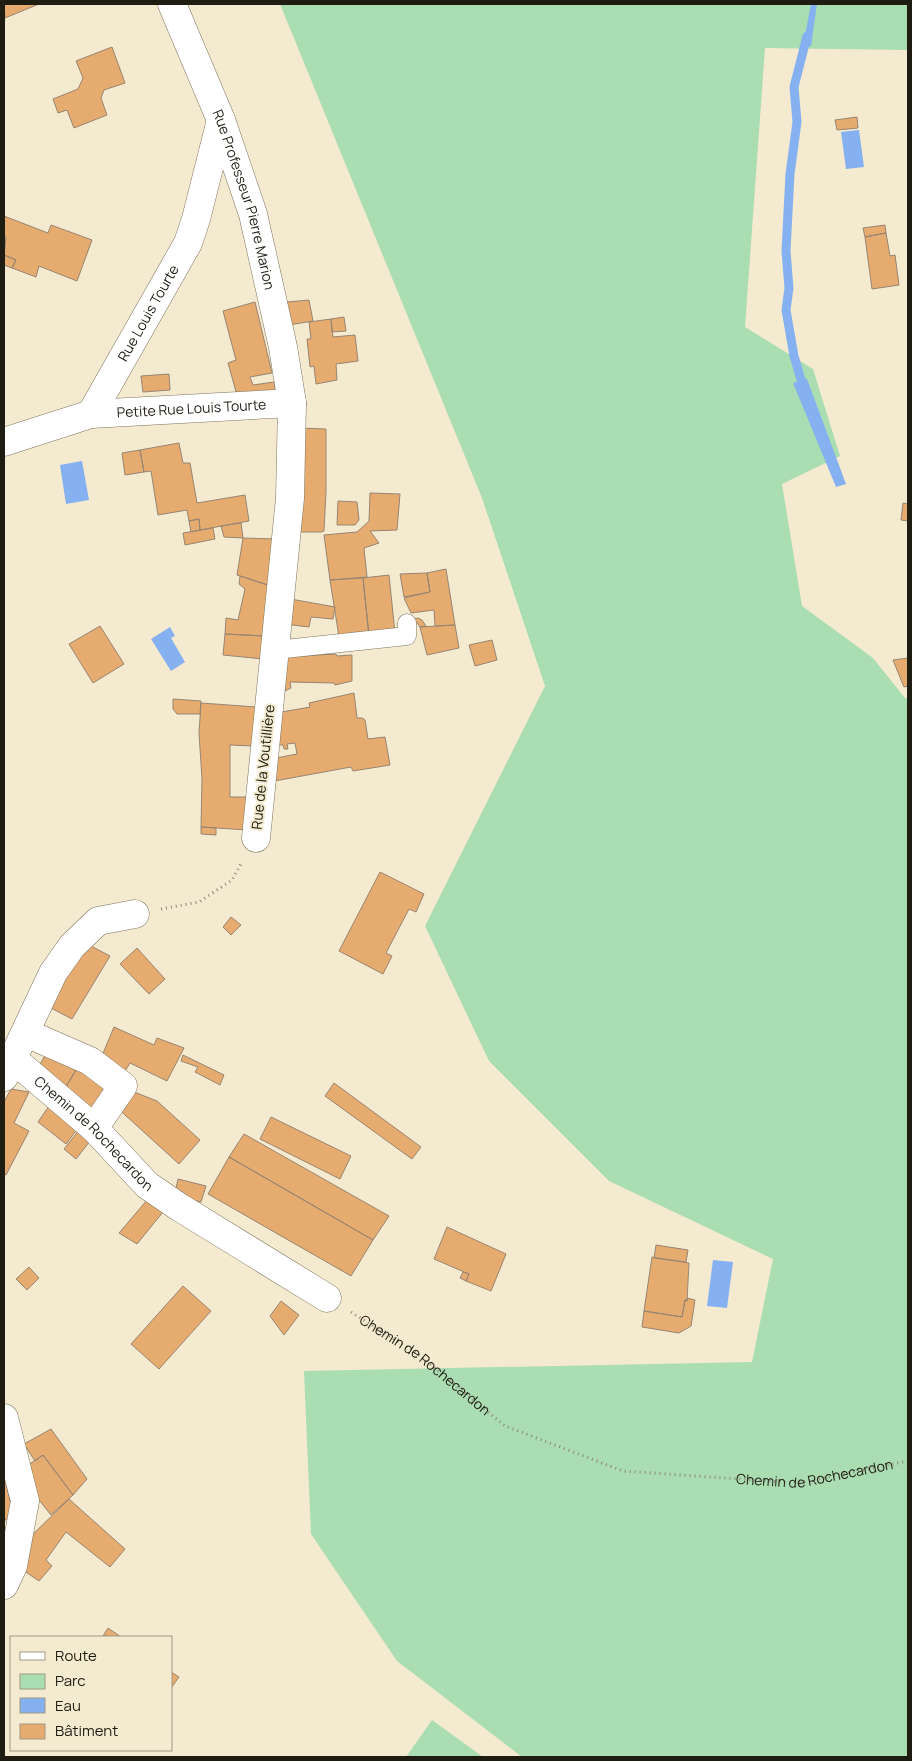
<svg xmlns="http://www.w3.org/2000/svg" width="912" height="1761" font-family="Manrope,sans-serif">
	<rect width="100%" height="100%" fill="#f4ead0"/>
	<path fill="#aaddb2" d="M280 4H908V50L765 48 745 327 813 369 840 456 782 484 802 606 873 658 905 698H908V1757H522L397 1661 311 1534 304 1371 752 1362 773 1259 609 1181 489 1061 425 926 545 686 482 498Z
		M432 1720 483 1757H406Z"/>
	<path fill="#85b1f0" d="M811 4H817L811 46H803Z
		M859 130 864 167 846 169 841 132Z
		M807 379 846 484 836 487 793 383Z
		M82 461 89 500 66 504 60 465Z
		M170 627 175 636 171 638 185 662 171 671 151 639Z
		M713 1260 733 1262 727 1308 707 1306Z"/>
	<g fill="none" stroke-linecap="round" stroke-linejoin="round">
		<path stroke="#85b1f0" stroke-width="9" d="M804 390 794 356 786 310 789 288 786 251 790 174 797 122 794 87 807 36"/>
	</g>
	<path fill="#e6ab6e" stroke="#988572" d="M4 4H39L5 18Z
		M112 47 125 83 104 90 101 98 107 115 74 128 67 110 58 113 53 99 78 89 83 78 76 61Z
		M857 117 858 128 837 130 835 120Z
		M4 216 48 233 51 225 92 240 77 281 39 266 36 277 12 268 16 260 4 255 6 237 4 236Z
		M885 225 886 233 865 237 863 228Z
		M886 233 890 256 895 255 899 285 872 289 865 237Z
		M4 255 16 260 12 268 4 265Z
		M309 300 313 321 283 326 277 303Z
		M255 302 272 373 250 377 253 385 274 382 276 392 237 395 228 363 236 360 223 311Z
		M344 317 346 331 332 332 331 319Z
		M331 319 333 337 355 335 358 361 336 364 337 380 316 384 314 366 310 367 307 339H311L309 322Z
		M169 374 170 390 143 392 141 376Z
		M299 428 326 429V491L324 531 321 532H293Z
		M179 443 183 463H190L197 503 245 495 249 521 200 530 199 519 189 521 187 510 158 515 151 471 144 472 140 450Z
		M140 450 144 472 125 475 122 453Z
		M370 493 400 494 397 530 370 531 379 543 364 548 367 577 330 580 324 535 357 532 369 521Z
		M338 501 357 502 359 520 355 525H337Z
		M903 503 908 504V521L901 520Z
		M199 519 200 530 191 532 189 521Z
		M241 523 243 538 224 537 221 526Z
		M213 528 215 539 185 545 183 533Z
		M243 538 275 539 271 586 237 575Z
		M446 569 455 625 435 626 434 610 411 613 404 598 430 592 427 573Z
		M427 573 430 592 404 597 400 574Z
		M389 575 395 633 369 636 363 578Z
		M240 576 271 586 264 636 225 634 226 618 238 620 245 589 239 584Z
		M363 578 369 636 339 637 330 580Z
		M285 598 335 607 333 619 311 617 309 627 284 624Z
		M418 618 422 620 426 626 420 627 414 619Z
		M455 625 459 648 427 655 420 627Z
		M100 626 124 664 93 683 69 644Z
		M225 634 264 636 263 659 223 655Z
		M492 640 497 660 475 666 469 645Z
		M336 654 337 656 352 655V681L335 685 334 683 290 682 291 688 279 694 284 657Z
		M908 658V686L904 687 893 660Z
		M354 693 357 718H362L365 720 368 739 385 737 390 765 353 771 351 767 269 782 271 759 297 754 295 743 287 744 288 749H284L283 745H277L276 713 310 707 309 703Z
		M173 699 201 701 200 714H177L173 709Z
		M201 703 256 707 253 746 230 745V797H250L248 830 201 827 202 779 199 733Z
		M201 827 216 828V835L201 834Z
		M380 872 424 894 416 912 409 909 386 953 392 956 383 974 339 951Z
		M231 917 241 925 231 935 223 927Z
		M89 945 110 956 72 1019 49 1007 75 961Z
		M137 948 165 979 149 994 120 964Z
		M114 1027 154 1045 157 1038 184 1048 167 1081 130 1063 122 1076 99 1063Z
		M48 1050 79 1065 64 1090 38 1068Z
		M183 1055 224 1075 220 1085 195 1072 198 1067 181 1061Z
		M79 1065 114 1087 93 1113 64 1090Z
		M334 1083 421 1147 412 1159 325 1096Z
		M124 1088 157 1101 200 1140 179 1164 113 1104Z
		M11 1089 29 1092 14 1123 29 1131 6 1175 4 1174V1102Z
		M49 1106 78 1128 66 1144 38 1122Z
		M271 1117 351 1156 340 1179 260 1139Z
		M79 1130 90 1141 76 1159 64 1149Z
		M244 1134 389 1216 373 1240 229 1157Z
		M229 1157 373 1240 351 1276 208 1194Z
		M178 1179 206 1186 201 1202 180 1197 175 1193Z
		M148 1199 163 1212 137 1244 119 1233Z
		M447 1227 506 1254 491 1291 466 1281 469 1274 434 1259Z
		M656 1245 688 1250 686 1262 654 1258Z
		M652 1257 689 1263 687 1301 685 1300 682 1317 644 1311Z
		M29 1267 39 1278 27 1290 16 1279Z
		M463 1272 469 1274 466 1281 460 1278Z
		M183 1286 211 1311 159 1369 131 1344Z
		M687 1298 695 1300 691 1326 679 1333 642 1327 644 1311 682 1317 685 1300 687 1301Z
		M281 1301 299 1315 284 1335 270 1316Z
		M51 1429 87 1479 73 1495 43 1455 35 1461 24 1444Z
		M43 1455 73 1495 51 1515 35 1495 25 1467Z
		M4 1475 14 1518 5 1520 4 1513Z
		M69 1499 125 1549 110 1567 66 1532 46 1560 52 1566 39 1581 17 1566 26 1541Z
		M108 1628 121 1637 103 1636Z
		M171 1672 179 1677 171 1688Z"/>
	<g fill="none" stroke-linecap="round" stroke-linejoin="round">
		<g stroke="#7d745c" stroke-width="19">
			<path id="lane" d="M275 650 407 636V623"/>
		</g>
		<g stroke="#7d745c" stroke-width="29">
			<g id="street">
				<path id="s2" d="M172 4 221 120 253 214 283 347 292 403 290 498 256 838"/>
				<path id="s3" d="M91 414 188 243 196 219 221 120"/>
				<path id="s4" d="M4 442 91 414 292 403"/>
				<path d="M26 1033 90 1061 123 1086 94 1128"/>
				<path id="s5" d="M13 1059 94 1128 147 1185 179 1207 327 1298"/>
				<path d="M4 1077 53 973 72 946 98 921 135 914"/>
				<path d="M4 1418 25 1501 13 1566 4 1585"/>
			</g>
		</g>
		<g stroke="#8f8976" stroke-width="3" stroke-dasharray="1 4" stroke-linecap="butt">
			<path d="M161 909 199 902 232 880 242 862"/>
			<path id="s1" d="M351 1312 418 1354 505 1426 623 1471 798 1483 908 1461"/>
		</g>
		<use href="#lane" stroke="#fff" stroke-width="18"/>
		<use href="#street" stroke="#fff" stroke-width="28"/>
	</g>
	<g text-anchor="middle" stroke-width="4" stroke-linejoin="round" paint-order="stroke">
		<g font-size="14" fill="#1f1c12" stroke="#f4ead0">
			<text dy="5" stroke="none"><textPath href="#s2" startOffset="209">Rue Professeur Pierre Marion</textPath></text>
			<text dy="5" stroke="none"><textPath href="#s3" startOffset="116">Rue Louis Tourte</textPath></text>
			<text dy="5" stroke="none"><textPath href="#s4" startOffset="192">Petite Rue Louis Tourte</textPath></text>
			<text transform="translate(263 767) rotate(-84)" y="5">Rue de la Voutillière</text>
			<text dy="5" stroke="none"><textPath href="#s5" startOffset="110">Chemin de Rochecardon</textPath></text>
			<text dy="5" stroke="none"><textPath href="#s1" startOffset="91">Chemin de Rochecardon</textPath></text>
			<text dy="5" stroke="none"><textPath href="#s1" startOffset="511">Chemin de Rochecardon</textPath></text>
		</g>
	</g>
	<rect width="912" height="1761" fill="none" stroke="#1f1c12" stroke-width="10"/>
	<rect x="10" y="1636" width="162" height="115" fill="#f4ead0" stroke="#9f9884"/>
	<rect x="20" y="1652" width="25" height="8" fill="#ffffff" stroke="#9f9884"/>
	<text x="55" y="1661" font-size="15" fill="#1f1c12">Route</text>
	<rect x="20" y="1674" width="25" height="15" fill="#aaddb2" stroke="#9f9884"/>
	<text x="55" y="1686" font-size="15" fill="#1f1c12">Parc</text>
	<rect x="20" y="1698" width="25" height="15" fill="#85b1f0" stroke="#9f9884"/>
	<text x="55" y="1711" font-size="15" fill="#1f1c12">Eau</text>
	<rect x="20" y="1724" width="25" height="15" fill="#e6ab6e" stroke="#9f9884"/>
	<text x="55" y="1736" font-size="15" fill="#1f1c12">Bâtiment</text>
</svg>
